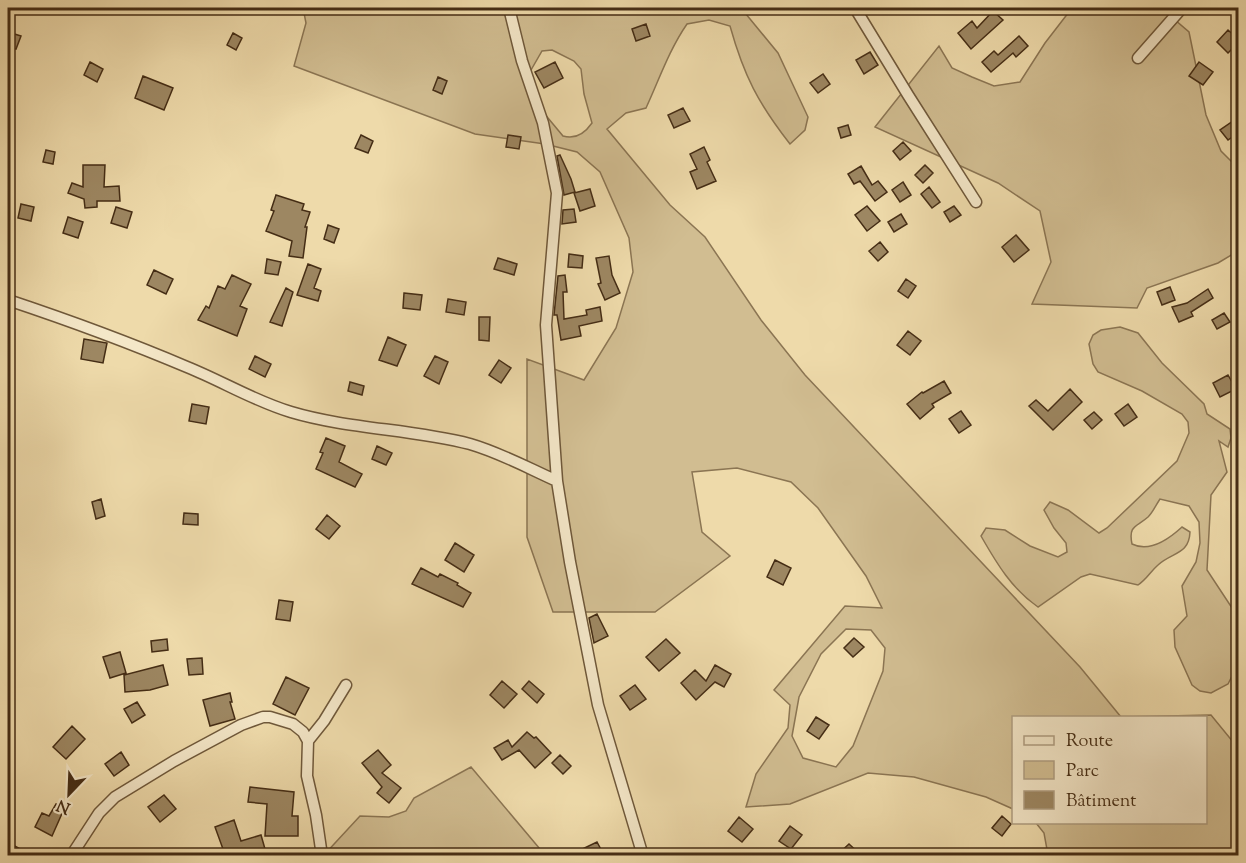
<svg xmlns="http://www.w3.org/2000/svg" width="1246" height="863" font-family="'Sorts Mill Goudy',serif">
	<rect width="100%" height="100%" fill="#eedaaa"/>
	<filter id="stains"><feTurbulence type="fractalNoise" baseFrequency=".00333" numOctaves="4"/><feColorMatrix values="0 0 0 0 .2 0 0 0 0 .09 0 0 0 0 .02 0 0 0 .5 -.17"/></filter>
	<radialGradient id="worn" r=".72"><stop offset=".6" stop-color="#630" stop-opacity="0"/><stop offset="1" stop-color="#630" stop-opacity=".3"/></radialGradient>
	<path fill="#d1bd91" stroke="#8b7553" stroke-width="1.5" fill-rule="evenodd" d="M303 8H741L778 53 808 117 805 130 790 144C758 103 744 76 730 26L709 20 687 24C669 50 659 80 646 108L626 113 607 129 670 205 705 237 761 320 805 375 1080 667 1121 717 1211 715 1238 748V855H1048L1044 833 1036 823 1206 822V718H1014L1013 809 986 797 914 777 868 773 790 804 746 807 756 774 788 728 790 705 774 690 845 606 882 608 866 576 818 508 791 482 737 468 692 472 702 532 730 556 655 612H553L527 537V359L584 380 616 328 633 272 629 238 600 172 577 152 545 144 475 134 294 66 306 23ZM552 50 574 61 581 69 584 94 592 123C585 133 576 140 563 136L533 100 527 77 542 51ZM846 629 871 630 885 648 883 671 853 746 836 767 803 758 792 736 799 697 821 654Z
		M1072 8H1161L1189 32 1206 115 1221 151 1238 168V251L1218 263 1147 288 1137 308 1032 304 1051 262 1040 211 998 183 875 127 939 46 952 68 972 77 994 86 1020 82 1045 43Z
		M1120 327 1138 333 1162 363 1204 404 1207 414 1230 429 1231 438 1228 447 1219 441 1227 472 1211 495 1207 570 1238 617V664L1228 684 1211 693 1200 691 1192 685 1175 647 1174 630 1187 616 1182 586 1196 562 1200 543 1199 522 1189 506 1160 499C1156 505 1153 512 1148 517 1137 527 1128 525 1132 544 1150 553 1169 539 1182 527L1190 532C1189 555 1172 552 1158 565 1150 572 1147 579 1138 585L1090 574 1081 577 1038 607C1012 589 997 564 981 536L986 528 1005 530 1030 546 1058 557 1067 552 1066 543 1054 528 1044 510 1050 502 1068 510 1099 533 1107 528 1177 461 1189 433 1188 422 1182 414 1142 391 1098 372 1093 364 1089 344 1093 335 1101 330Z
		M471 767 545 855 323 856 360 816 389 817 406 811 414 798Z"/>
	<path fill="#9d8762" stroke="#452d15" stroke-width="1.5" d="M993 11 1003 20 971 49 958 33 972 21 977 28Z
		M646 24 650 36 636 41 632 29Z
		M1228 30 1239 40V42L1228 53 1217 42Z
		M8 32 21 36 16 49 8 47Z
		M233 33 242 38 236 50 227 45Z
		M1019 36 1028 46 1016 57 1013 53 991 72 982 62 994 51 998 55Z
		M870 52 878 65 864 74 856 60Z
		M90 62 103 69 97 82 84 75Z
		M555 62 563 78 544 88 535 72Z
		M1199 62 1213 72 1203 85 1189 76Z
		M823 74 830 84 818 93 810 83Z
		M143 76 173 88 164 110 135 98Z
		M438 77 447 81 442 94 433 90Z
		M683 108 690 121 674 128 668 115Z
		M1239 117V132L1228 140 1220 130Z
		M848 125 851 135 841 138 838 128Z
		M361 135 373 141 368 153 355 148Z
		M508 135 521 137 519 149 506 147Z
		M903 142 911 151 900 160 893 151Z
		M704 147 710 160 707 162 716 181 697 189 690 172 697 169 690 154Z
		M46 150 55 152 53 164 43 162Z
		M560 155 571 179 575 192 564 195 557 156Z
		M83 165H105L104 187 119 186 120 201H97V207L85 208 84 199 68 193 72 183 83 187Z
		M925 165 933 173 923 183 915 175Z
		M861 166 872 185 878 181 887 192 875 201 860 181 854 184 848 174Z
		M903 182 911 195 900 202 892 190Z
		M929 187 940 202 932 208 921 194Z
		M590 189 595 206 580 211 574 193Z
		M276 195 304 204 302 210 310 212 305 227H307L303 258 289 256 292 241 266 231 274 211 271 210Z
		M21 204 34 207 31 221 18 218Z
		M867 206 880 221 867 231 855 215Z
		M954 206 961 215 950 222 944 212Z
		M116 207 132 212 127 228 111 223Z
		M574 209 576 222 562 224 563 210Z
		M901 214 907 224 894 232 888 222Z
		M68 217 83 222 78 238 63 233Z
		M328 225 339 229 334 243 324 239Z
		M1016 235 1029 250 1014 262 1002 247Z
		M880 242 888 252 878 261 869 251Z
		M569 254 583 256 582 268 568 267Z
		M609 256 612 275 620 293 605 300 598 284 601 283 596 258Z
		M498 258 517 264 514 275 494 269Z
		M267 259 281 262 278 275 265 273Z
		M308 264 321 269 314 288 321 291 318 301 297 295Z
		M154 270 173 279 166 294 147 285Z
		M232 275 251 284 240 306 247 309 237 336 198 320 206 306 209 308 218 286 225 289Z
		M565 275 567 292H563L564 319 587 315 586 310 600 307 602 321 579 326 581 336 561 340 557 315H554L558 276Z
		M906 279 916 286 908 298 898 291Z
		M1170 287 1175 300 1162 305 1157 292Z
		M286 288 293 292 282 326 270 322Z
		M1208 289 1213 298 1191 312 1193 316 1179 322 1172 307 1187 303Z
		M404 293 422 295 420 310 403 308Z
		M448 299 466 302 464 315 446 312Z
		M1224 313 1230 322 1217 329 1212 320Z
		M479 317H490L489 341 479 340Z
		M908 331 921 341 910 355 897 345Z
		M388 337 406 345 397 366 379 360Z
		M84 339 107 343 103 363 81 359Z
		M255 356 271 364 265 377 249 369Z
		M435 356 448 362 439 384 424 376Z
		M499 360 511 368 501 383 489 375Z
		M1228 375 1236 389 1220 397 1213 383Z
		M944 381 951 393 932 404 934 407 920 419 907 404 922 392 923 393Z
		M350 382 364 386 362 395 348 391Z
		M1070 389 1082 402 1053 430 1029 406 1036 400 1048 411Z
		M192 404 209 407 206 424 189 421Z
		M1128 404 1137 417 1124 426 1115 414Z
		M961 411 971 425 959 433 949 419Z
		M1094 412 1102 420 1092 429 1084 420Z
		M326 438 345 446 339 462 362 474 355 487 316 469 323 453 320 452Z
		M377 446 392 453 386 465 372 459Z
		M101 499 105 516 96 519 92 502Z
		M184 513 198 514V525L183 524Z
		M327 515 340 526 329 539 316 529Z
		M455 543 474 555 464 572 445 560Z
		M775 560 791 568 783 585 767 577Z
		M421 568 438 577 440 574 458 583 457 585 471 593 463 607 412 584Z
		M279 600 293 602 290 621 276 619Z
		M597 614 608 636 594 643 589 618Z
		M854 638 864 647 853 657 844 648Z
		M167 639 168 650 152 652 151 641Z
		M666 639 680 653 659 671 646 657Z
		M120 652 126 673 110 678 103 657Z
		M202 658 203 674 189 675 187 659Z
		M163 665 168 685 150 690 125 692 124 675Z
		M715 665 731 674 724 687 715 682 696 700 681 683 695 670 706 681Z
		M286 677 309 688 295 715 273 704Z
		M502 681 517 694 504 708 490 695Z
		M529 681 544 694 537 703 522 689Z
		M635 685 646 699 630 710 620 696Z
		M230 693 232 702H230L235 719 210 726 203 700Z
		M137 702 145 715 132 723 124 709Z
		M816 717 829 725 819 739 807 731Z
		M72 726 85 739 66 759 53 747Z
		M527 732 534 738 536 737 551 753 535 768 519 750 502 760 494 748 508 740 512 747Z
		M378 750 391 765 382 773 401 788 389 803 377 793 382 787 362 763Z
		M121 752 129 765 114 776 105 764Z
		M560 755 571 766 563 774 552 763Z
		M250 787 294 792 292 816H298V836H265L267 804 248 802Z
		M164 795 176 809 160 822 148 807Z
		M56 804 64 809 52 836 35 827 42 813 49 816Z
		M1002 816 1011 824 1002 836 992 828Z
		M739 817 753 829 742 842 728 831Z
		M234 820 241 841 261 835 265 849 242 855H208L223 849 215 827Z
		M790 826 802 835 791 849 779 841Z
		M597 842 604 855H570Z
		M11 844 31 855H8Z
		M849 844 861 855H837Z"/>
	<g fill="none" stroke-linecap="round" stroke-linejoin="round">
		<g stroke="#6f583a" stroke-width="13">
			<path id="street" d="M509 8 522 61 543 123 557 193 546 325 557 481 570 562 598 705 643 856
				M855 8 908 95 976 202
				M1138 58 1182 8
				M8 300C68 320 128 342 187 367 222 381 254 401 291 412 348 429 412 429 470 444 501 453 528 468 557 481
				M308 741 324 721 346 685
				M71 856 99 813 115 797 174 761 241 725 263 717H270L293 724 303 732 308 741 307 776 316 815 322 856"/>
		</g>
		<use href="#street" stroke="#f4e7c8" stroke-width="10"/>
	</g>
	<rect width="1246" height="863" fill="none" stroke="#eedaaa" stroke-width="30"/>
	<rect x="9" y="9" width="1228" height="845" fill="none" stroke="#452d15" stroke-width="3"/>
	<rect x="15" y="15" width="1216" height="833" fill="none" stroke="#452d15" stroke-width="1.5"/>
	<rect x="1012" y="716" width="195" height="108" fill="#f4e7c8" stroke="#ae9d80" stroke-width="1.5"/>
	<rect x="1024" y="736" width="30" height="9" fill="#f4e7c8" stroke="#ae9d80" stroke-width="1.5"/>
	<text x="1066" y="746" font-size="18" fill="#452d15">Route</text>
	<rect x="1024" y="761" width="30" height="18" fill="#d1bd91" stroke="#ae9d80" stroke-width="1.5"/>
	<text x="1066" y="776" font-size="18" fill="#452d15">Parc</text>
	<rect x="1024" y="791" width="30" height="18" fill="#9d8762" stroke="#ae9d80" stroke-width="1.5"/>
	<text x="1066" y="806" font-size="18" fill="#452d15">Bâtiment</text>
	<g transform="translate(69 794) rotate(203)" stroke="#f4e7c8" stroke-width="4.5" paint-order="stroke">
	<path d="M0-4.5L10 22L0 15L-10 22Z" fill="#452d15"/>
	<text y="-9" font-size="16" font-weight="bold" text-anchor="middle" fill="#452d15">N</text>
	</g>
	<rect width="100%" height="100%" filter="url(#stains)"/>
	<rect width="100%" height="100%" fill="url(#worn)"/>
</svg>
